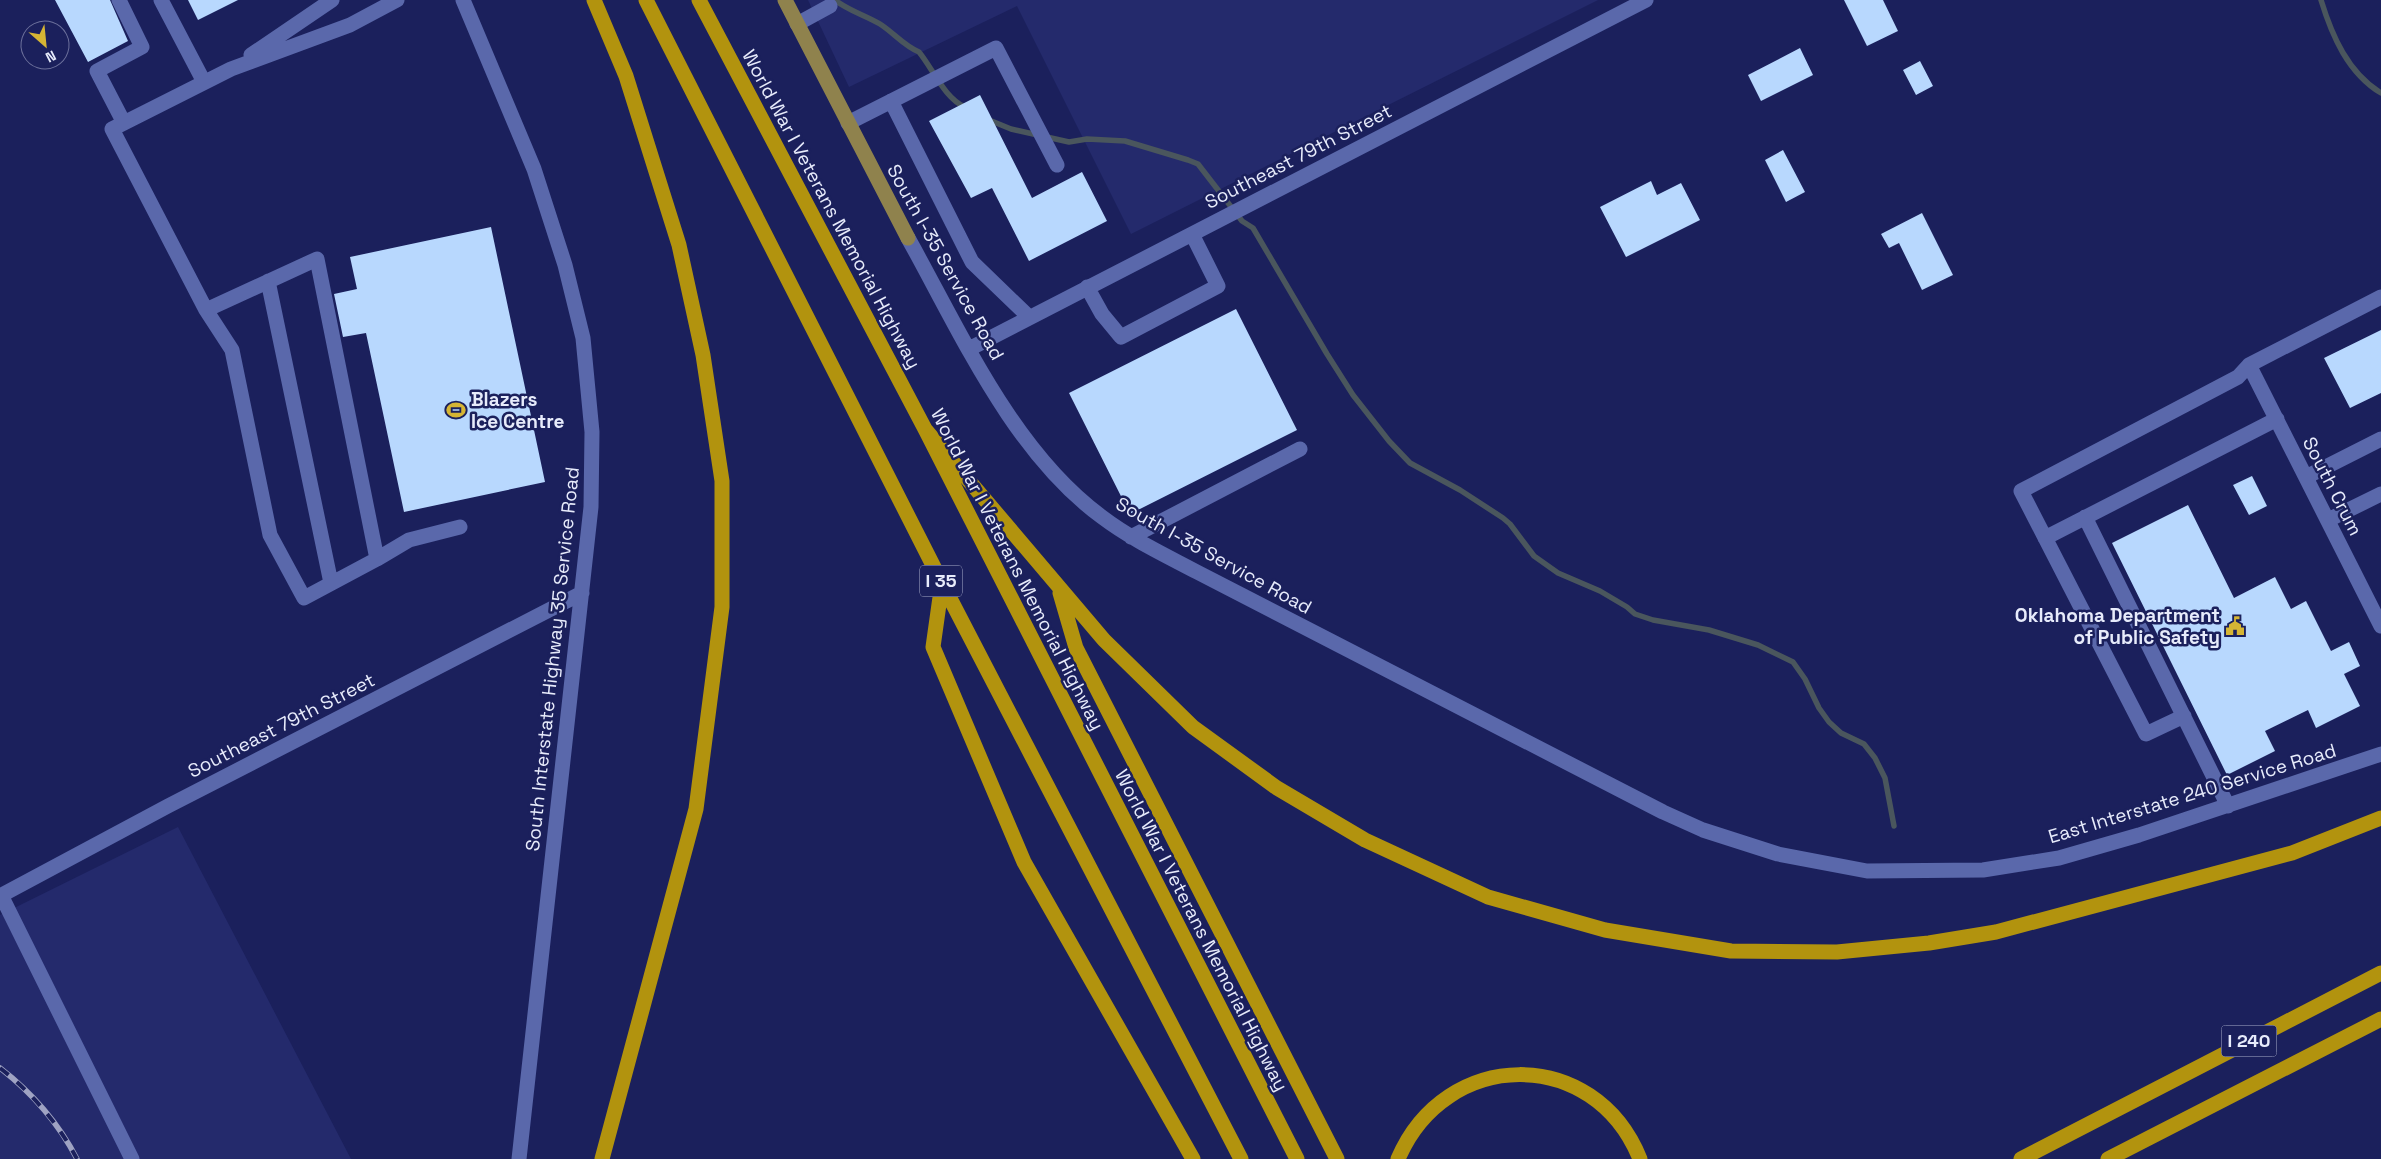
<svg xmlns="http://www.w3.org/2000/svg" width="2381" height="1159" font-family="'Space Grotesk',sans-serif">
	<rect width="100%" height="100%" fill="#1b205c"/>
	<path fill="#242a6c" d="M808 0H1598L1131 234 1017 6 849 87Z
		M178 827 351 1159H0V915Z"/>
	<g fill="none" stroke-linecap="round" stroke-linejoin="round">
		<path stroke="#4a565d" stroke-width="5.5" d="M835 0C849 11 865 15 880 24 894 33 904 46 919 52 933 69 945 99 965 107
			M2321 0C2332 36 2348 73 2381 93
			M989 120 1011 129 1069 142 1087 139 1125 141 1188 160 1198 164 1242 221 1253 228 1327 354 1353 395 1389 441 1410 463 1460 490 1503 518 1510 524 1534 556 1558 573 1600 591 1627 607 1635 614 1653 620 1709 630 1758 645 1793 662 1805 679 1819 708 1829 722 1841 733 1864 744 1875 758 1885 778 1894 826"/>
	</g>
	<path fill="#b8d8fe" d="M55 0H110L128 41 88 62Z
		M188 0H238L198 20Z
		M1844 0H1883L1898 31 1867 46Z
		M1800 48 1813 75 1761 101 1748 75Z
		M1920 61 1933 86 1916 95 1903 70Z
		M980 95 1032 198 1082 172 1107 221 1029 261 992 188 971 198 929 121Z
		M1783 150 1805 192 1786 202 1765 160Z
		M1651 181 1657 195 1681 183 1700 220 1626 257 1600 207Z
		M1922 213 1953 275 1922 290 1899 243 1889 248 1881 234Z
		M491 227 545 482 404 512 366 333 343 337 334 294 357 289 350 257Z
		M1236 309 1297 430 1130 514 1069 393Z
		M2381 330V393L2350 408 2324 358Z
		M2252 476 2267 506 2249 515 2233 485Z
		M2188 505 2234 598 2275 577 2291 609 2306 601 2331 651 2349 642 2360 666 2344 674 2360 706 2316 728 2308 710 2265 731 2275 751 2227 775 2112 543Z"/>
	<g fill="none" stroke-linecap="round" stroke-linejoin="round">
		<path stroke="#5a68ab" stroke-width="15" d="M119 0 142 47 97 71 124 123
			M161 0 204 82
			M463 0 534 169 565 265 583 338 592 432 591 507 519 1159
			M797 24 830 6
			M251 55 332 0
			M891 101 972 262 1029 317
			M848 123 996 48 1057 165
			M908 238C961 333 1013 452 1102 517 1131 539 1165 555 1197 572L1663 812 1703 830 1778 854 1867 871 1983 870 2059 858 2139 835 2381 754
			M268 281 331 583
			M1087 287 1102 314 1121 337 1218 286 1192 234
			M206 310 232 350 270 535 304 598 377 559 317 259 206 310 112 129 231 69 350 25 397 0
			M969 349 1646 0
			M2249 365 2381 626
			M2306 477 2381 439
			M2085 517 2228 806
			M2328 520 2381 494
			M1131 537 1300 449
			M2045 538 2277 419
			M377 559 409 540 460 527
			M2184 716 2146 734 2021 491 2238 377 2249 365 2381 297
			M1 895 132 1159
			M0 896 168 806 582 593"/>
		<path stroke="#8f824d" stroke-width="15" d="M785 0 908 238"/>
		<path stroke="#b2930e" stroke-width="15" d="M594 0 626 76 679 245 703 355 722 481V607L696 809 602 1159
			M646 0 942 583 1241 1159
			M699 0 925 429 1297 1159
			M925 429 1104 640 1193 727 1277 788 1365 840 1488 897 1605 930 1731 951 1837 952 1929 943 1996 932 2292 853 2381 818
			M942 583 933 647 1024 862 1193 1159
			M1060 593 1076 648 1337 1159
			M1398 1159C1445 1048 1594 1045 1640 1159
			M2021 1159 2381 973
			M2108 1159 2381 1019"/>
		<g stroke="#9fa3c3" stroke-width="5.5">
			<path id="rail" d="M0 1068C31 1092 59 1124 77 1159"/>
		</g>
		<use href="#rail" stroke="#1b205c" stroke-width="4" stroke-dasharray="11" stroke-linecap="butt"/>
	</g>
	<defs>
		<g id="stadium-bare" transform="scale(1.5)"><path d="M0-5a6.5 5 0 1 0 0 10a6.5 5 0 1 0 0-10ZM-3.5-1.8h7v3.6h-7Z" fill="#d6b534" stroke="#1b205c" stroke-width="2.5" paint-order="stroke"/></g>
		<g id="civic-bare" transform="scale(1.5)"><path d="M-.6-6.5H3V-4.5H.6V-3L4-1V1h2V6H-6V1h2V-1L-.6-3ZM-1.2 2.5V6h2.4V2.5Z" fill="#d6b534" stroke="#1b205c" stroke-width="2.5" paint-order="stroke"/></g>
	</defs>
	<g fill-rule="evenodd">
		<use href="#stadium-bare" x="456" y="410"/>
		<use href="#civic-bare" x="2235" y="626"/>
	</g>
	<g text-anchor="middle" stroke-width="5" stroke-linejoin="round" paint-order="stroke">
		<g fill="#1b205c" stroke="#aaaecb" stroke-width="1">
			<rect x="920" y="565.5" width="42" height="31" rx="4"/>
			<rect x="2221.5" y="1025.5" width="55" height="31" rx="4"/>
		</g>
		<g font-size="18" font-weight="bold" fill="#e7ebfb">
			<text x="941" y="587">I 35</text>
			<text x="2249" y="1047">I 240</text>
		</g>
		<g font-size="19" fill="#e7ebfb" stroke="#1b205c">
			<text transform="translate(1298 156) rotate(-27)" y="7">Southeast 79th Street</text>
			<text transform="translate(832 209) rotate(62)" y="7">World War I Veterans Memorial Highway</text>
			<text transform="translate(946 262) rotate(61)" y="7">South I-35 Service Road</text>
			<text transform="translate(2333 486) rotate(63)" y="7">South Crum</text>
			<text transform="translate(1214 555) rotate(29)" y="7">South I-35 Service Road</text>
			<text transform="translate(1018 569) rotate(63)" y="7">World War I Veterans Memorial Highway</text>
			<text transform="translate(552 659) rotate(-84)" y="7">South Interstate Highway 35 Service Road</text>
			<text transform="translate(281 725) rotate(-27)" y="7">Southeast 79th Street</text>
			<text transform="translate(2192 793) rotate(-17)" y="7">East Interstate 240 Service Road</text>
			<text transform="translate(1202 930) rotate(63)" y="7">World War I Veterans Memorial Highway</text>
		</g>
		<g font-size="19" font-weight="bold" fill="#e7ebfb" stroke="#1b205c" text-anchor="start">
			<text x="471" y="406">Blazers<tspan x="471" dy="22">Ice Centre</tspan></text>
			<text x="2220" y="622" text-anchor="end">Oklahoma Department<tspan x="2220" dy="22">of Public Safety</tspan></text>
		</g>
	</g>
	<g transform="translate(45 45) rotate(153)"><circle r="24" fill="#1b205c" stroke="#6d719c"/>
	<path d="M0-4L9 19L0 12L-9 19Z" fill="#d6b534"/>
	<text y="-8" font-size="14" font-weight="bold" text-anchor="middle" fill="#e7ebfb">N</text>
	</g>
</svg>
